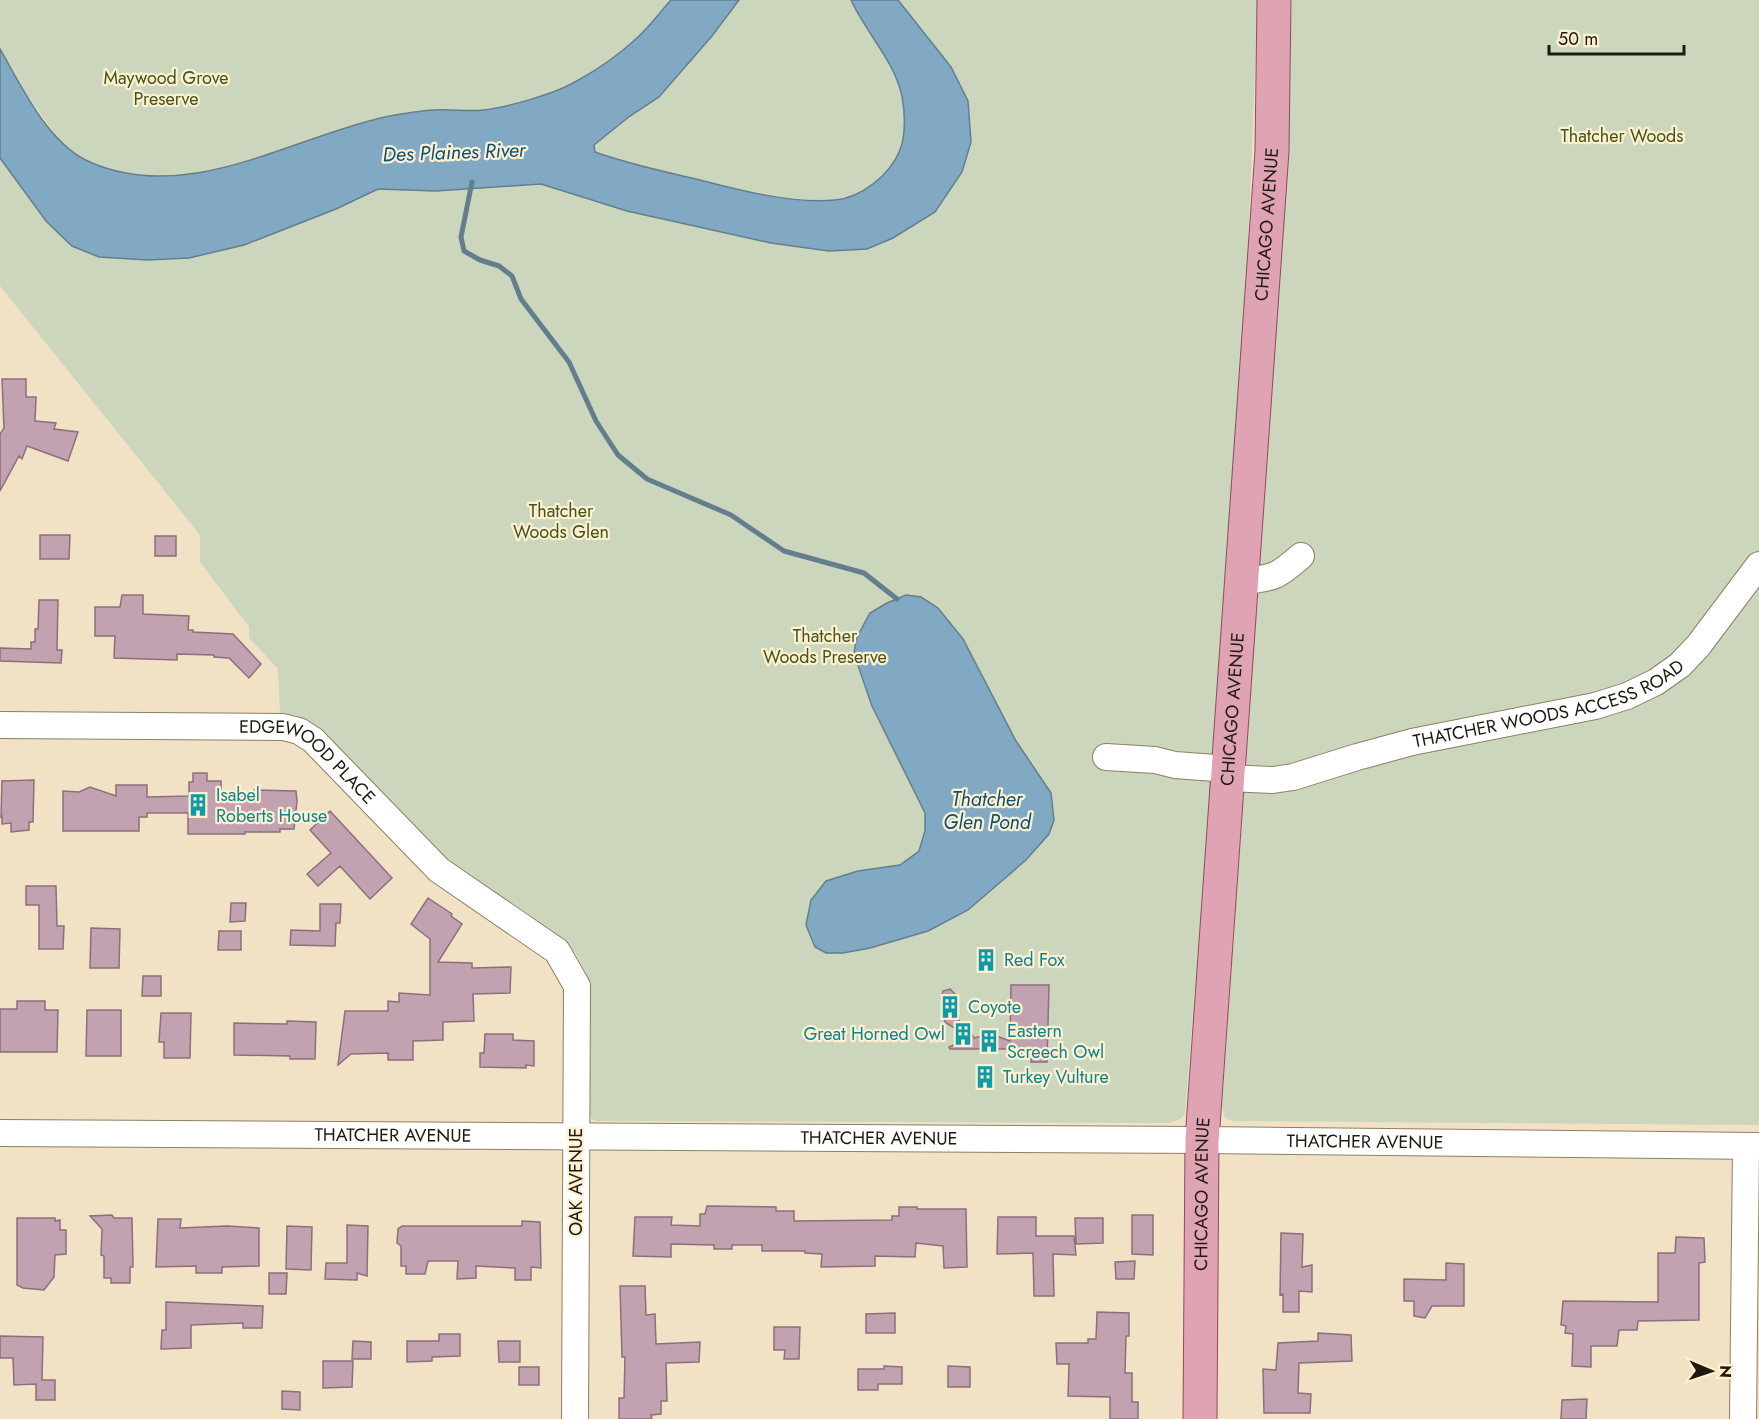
<svg xmlns="http://www.w3.org/2000/svg" width="1759" height="1419" font-family="Jost,sans-serif">
	<rect width="100%" height="100%" fill="#f1e2c5"/>
	<path fill="#cbd6bd" d="M0 0H671L639 37 622 51 574 83 521 102 483 110H433L386 117 335 131 237 165 172 177 126 175 90 163 62 144 27 95 0 49Z
		M739 0H851C866 33 894 60 902 96 905 112 906 134 900 150 890 175 861 198 835 200 791 204 738 190 696 179 662 171 628 164 595 151L594 145 630 116 659 97 712 36Z
		M898 0H1257C1248 372 1214 743 1185 1114L1180 1119 1170 1123 596 1121 592 1119 589 1113 588 981 586 973 575 952 453 866 315 725 295 715 280 714 278 669 249 638V627L200 562V535L0 286V158L46 221 72 246 99 257 148 260 189 258 244 245 336 209 378 189 436 191 541 184 627 211 771 243 829 251 971 142 968 101 951 67Z
		M1292 0H1759V1125L1233 1121 1225 1118 1222 1107 1281 264Z"/>
	<path fill="#82a9c3" stroke="#647e8d" stroke-width="1.5" d="M671 0H739L712 36 659 97 630 116 594 145 595 152C628 164 662 171 696 179 738 190 792 204 835 200 861 198 890 175 900 150 906 134 905 112 902 96 894 60 866 33 851 0H898L951 67 968 101 971 142 962 172 935 212 893 238 867 249 829 251 771 243 627 211 541 184 436 191 378 189 336 209 244 245 189 258 148 260 99 257 72 246 46 221 0 158V49C22 87 49 146 92 163 190 204 290 138 385 117 401 114 418 111 434 110 451 109 468 112 484 110 508 107 554 94 575 82 597 70 620 54 638 37 650 26 660 12 671 0Z
		M906 595 921 597 938 608 963 639 1016 741 1051 793 1054 820 1049 834 1026 860 968 910 928 931 870 948 843 953H826L815 947 806 925 811 900 826 881 858 871 900 865 919 851 925 831V813L872 706 854 654 856 639 870 613 887 603Z"/>
	<g fill="none" stroke-linecap="round" stroke-linejoin="round">
		<path stroke="#647e8d" stroke-width="5" d="M472 182 461 237 464 251 480 260 499 266 512 276 521 299 569 362 596 421 618 455 647 479 731 515 784 551 864 573 897 599"/>
	</g>
	<path fill="#c2a2b0" stroke="#8c6f7c" stroke-width="1.5" d="M2 379H26V397H36L35 421 56 423 54 429 78 432 68 461 27 446 22 459 19 456 0 491V434L4 428Z
		M40 535H70L69 559H40Z
		M155 536H176V556H155Z
		M122 595H143V614L189 616 188 630H193V632L233 634 261 664 249 678 229 658 214 657V655L177 654V660L114 658 115 636H95V607H120Z
		M39 600H58L57 650H62L61 663 0 661V648L31 649V642H35V629H38Z
		M193 773H207V781H221V796H254V790L296 791 297 801 294 829H280V832H245V834H188V813H147V817H139V831H63V791L79 792 90 787 116 796V785H147V797L189 796V782H193Z
		M34 780 33 822H29V830L11 832V823L2 824V816L1 817 2 781Z
		M330 811 392 878 370 899 340 866 318 886 307 874 331 853 310 830Z
		M26 886H56L57 926H64L63 949H39V905H26Z
		M428 898 452 914 451 916 462 924 438 962 472 963V968L511 967 510 993 473 994 474 1021 443 1022V1040L413 1041V1060H388V1053L351 1054 338 1065 345 1011H388V1001L399 1002V993L430 995V939L411 924Z
		M231 903H246L245 921 230 922Z
		M320 904H341L340 923H336L335 946 290 945 291 930 320 931Z
		M91 928 120 929 119 968H90Z
		M219 931H241V950H218Z
		M143 976H161V996H142Z
		M1011 985H1049L1047 1062H1031V1056H1022V1049H950L949 1047 959 1043 956 1029 946 1023 943 1018 947 1006 941 998 943 991 950 989 955 994 952 1007 958 1014 960 1025 969 1029 974 1038 991 1034 1010 1041Z
		M17 1001H45V1010H58L57 1052H0V1009H17Z
		M87 1010H121V1056H86Z
		M161 1013H191L190 1058H164V1042H159Z
		M287 1021 316 1022 315 1059H290V1056L234 1055V1023L287 1024Z
		M485 1034H513V1040L534 1041V1066L526 1065V1068L480 1067V1053H484Z
		M981 1066 990 1072 993 1077 986 1085 980 1083 978 1078Z
		M707 1206 776 1207V1211H794V1221L892 1220V1216H899V1207H917V1209H966L967 1267 944 1268 943 1246 916 1243 915 1257 875 1256V1266L821 1267 822 1254 805 1253V1251H762V1245H732V1249H714V1245L671 1244V1257L633 1256 635 1217H672L671 1225 700 1226V1214H705Z
		M112 1215 114 1218H132L133 1267H130V1283H111V1278H104V1256L101 1255 102 1229 90 1216Z
		M1132 1215H1153V1255L1132 1254Z
		M998 1217H1036V1236H1074L1076 1255 1053 1254 1054 1296H1034L1033 1253 997 1254Z
		M17 1218H55V1221L60 1220V1230H66V1254L55 1255 54 1277 44 1290 23 1288 17 1285Z
		M1075 1218H1103V1243L1076 1244Z
		M158 1219H181L180 1228 227 1226 259 1228V1266L222 1267V1273H196V1266L156 1267Z
		M522 1221 540 1222 541 1268 531 1267V1280H515V1268L476 1266V1278L457 1279 458 1261H428L425 1274H406V1266H401V1246L397 1243 398 1229 402 1226H522Z
		M347 1225 368 1226 367 1276 357 1273V1280L325 1279 326 1263H347Z
		M287 1226 312 1227 311 1270 286 1269Z
		M1281 1233 1303 1234 1302 1267 1312 1265V1292L1299 1291V1312H1283V1294L1280 1295Z
		M1676 1237 1704 1238 1705 1262 1699 1263V1320L1638 1321 1637 1330H1619L1617 1346H1591V1367L1572 1366 1573 1334 1565 1333 1566 1326 1561 1325 1563 1301 1658 1302V1253H1675Z
		M1135 1261 1134 1279H1116L1115 1262Z
		M1446 1263 1464 1264V1306H1432L1425 1318 1414 1316V1301H1404V1279L1446 1280Z
		M269 1273H287L286 1294H269Z
		M620 1286H645L646 1315 655 1314 656 1344 700 1342 699 1362 666 1363 667 1401H661V1414L651 1415 652 1419H619V1398H624L625 1357H622Z
		M166 1302 263 1306 262 1328H243V1323L191 1325V1348L161 1349 162 1330H166Z
		M1097 1312 1129 1313V1336H1126L1125 1373H1132V1402H1138V1419H1110V1397L1068 1396 1069 1364H1057L1056 1343H1088V1339H1096Z
		M895 1313V1333H866V1314Z
		M774 1327H800L799 1359H784L785 1350H774Z
		M1318 1333 1351 1335 1352 1361 1299 1363 1298 1393 1311 1394 1310 1413H1264L1263 1369 1276 1370 1278 1343 1318 1341Z
		M439 1334H460V1356L432 1357V1361L407 1362V1341H439Z
		M0 1336 43 1337 42 1380H55V1400H36V1384L14 1385 13 1358H0Z
		M353 1341 371 1342V1359H352Z
		M498 1341H520V1362H499Z
		M323 1361H353L352 1387 323 1388Z
		M884 1366 902 1367V1384H878V1390H858V1369H884Z
		M948 1366 970 1367V1387H948Z
		M519 1367H539V1385H519Z
		M282 1391 300 1392V1410L282 1409Z
		M1587 1399 1586 1419H1561L1562 1400Z"/>
	<g fill="none" stroke-linecap="round" stroke-linejoin="round">
		<g stroke="#8d7f64" stroke-width="28">
			<g id="minor">
				<path d="M1242 581C1274 578 1277 577 1301 556"/>
				<path id="s1" d="M0 725 283 727 299 731 313 740 439 870 557 951 577 986 575 1419"/>
				<path d="M1106 757 1155 760 1175 765 1229 769"/>
				<path id="s2" d="M1228 778 1273 780 1293 777 1357 757 1412 742 1595 706 1627 696 1656 682 1680 665 1698 646 1759 565"/>
				<path id="s3" d="M0 1133 1202 1140 1759 1146"/>
				<path d="M1743 1419 1746 1146"/>
			</g>
		</g>
		<g stroke="#8e4b59" stroke-width="35">
			<g id="major">
				<path id="s4" d="M1200 1419 1202 1140 1272 151 1274 0"/>
			</g>
		</g>
		<use href="#minor" stroke="#fff" stroke-width="26"/>
		<use href="#major" stroke="#dfa3b3" stroke-width="33"/>
	</g>
	<defs>
		<g id="building-bare" transform="scale(1.8)"><path d="M-4-6H4V6H1V3H-1V6H-4ZM-2.5-4.3h1.7v1.8h-1.7ZM.8-4.3h1.7v1.8H.8ZM-2.5-1h1.7V.8h-1.7ZM.8-1h1.7V.8H.8Z" fill="#0f9aa8" stroke="#fff0d2" stroke-width="2.5" paint-order="stroke"/></g>
	</defs>
	<g fill-rule="evenodd">
		<use href="#building-bare" x="198" y="805"/>
		<use href="#building-bare" x="986" y="960"/>
		<use href="#building-bare" x="950" y="1007"/>
		<use href="#building-bare" x="963" y="1034"/>
		<use href="#building-bare" x="989" y="1041"/>
		<use href="#building-bare" x="985" y="1077"/>
	</g>
	<g text-anchor="middle" stroke-width="4.5" stroke-linejoin="round" paint-order="stroke">
		<g font-size="18" fill="#41551b" stroke="#fff0d2">
			<text x="166" y="84">Maywood Grove<tspan x="166" dy="21">Preserve</tspan></text>
			<text x="1622" y="142">Thatcher Woods</text>
			<text x="561" y="517">Thatcher<tspan x="561" dy="21">Woods Glen</tspan></text>
			<text x="825" y="642">Thatcher<tspan x="825" dy="21">Woods Preserve</tspan></text>
		</g>
		<g font-size="18" fill="#1f1a0f" stroke="#fff0d2">
			<text dy="6" stroke="none"><textPath href="#s4" startOffset="1197">CHICAGO AVENUE</textPath></text>
			<text dy="6" stroke="none"><textPath href="#s2" startOffset="332">THATCHER WOODS ACCESS ROAD</textPath></text>
			<text dy="6" stroke="none"><textPath href="#s4" startOffset="711">CHICAGO AVENUE</textPath></text>
			<text dy="6" stroke="none"><textPath href="#s1" startOffset="320">EDGEWOOD PLACE</textPath></text>
			<text dy="6" stroke="none"><textPath href="#s3" startOffset="393">THATCHER AVENUE</textPath></text>
			<text dy="6" stroke="none"><textPath href="#s3" startOffset="879">THATCHER AVENUE</textPath></text>
			<text dy="6" stroke="none"><textPath href="#s3" startOffset="1365">THATCHER AVENUE</textPath></text>
			<text transform="translate(576 1182) rotate(-90)" y="6">OAK AVENUE</text>
			<text dy="6" stroke="none"><textPath href="#s4" startOffset="225">CHICAGO AVENUE</textPath></text>
		</g>
		<g font-size="18" fill="#0d838f" stroke="#fff0d2" text-anchor="start">
			<text x="216" y="801">Isabel<tspan x="216" dy="21">Roberts House</tspan></text>
			<text x="1004" y="966">Red Fox</text>
			<text x="968" y="1013">Coyote</text>
			<text x="1007" y="1037">Eastern<tspan x="1007" dy="21">Screech Owl</tspan></text>
			<text x="945" y="1040" text-anchor="end">Great Horned Owl</text>
			<text x="1003" y="1083">Turkey Vulture</text>
		</g>
		<g font-size="20" font-style="italic" fill="#095174" stroke="#fff0d2">
			<text transform="translate(454 152) rotate(-2)" y="7">Des Plaines River</text>
			<text x="987" y="806">Thatcher<tspan x="987" dy="23">Glen Pond</tspan></text>
		</g>
	</g>
	<g transform="translate(1711 1371) rotate(92)" stroke="#fff0d2" stroke-width="4.5" paint-order="stroke">
	<path d="M0-4.5L10 22L0 15L-10 22Z" fill="#1f1a0f"/>
	<text y="-9" font-size="16" font-weight="bold" text-anchor="middle" fill="#1f1a0f">N</text>
	</g>
	<path d="M1549 45v9h135v-9" fill="none" stroke="#1f1a0f" stroke-width="3"/>
	<text x="1558" y="45" font-size="18" fill="#1f1a0f" stroke="#fff0d2" stroke-width="4.5" paint-order="stroke">50 m</text>
</svg>
